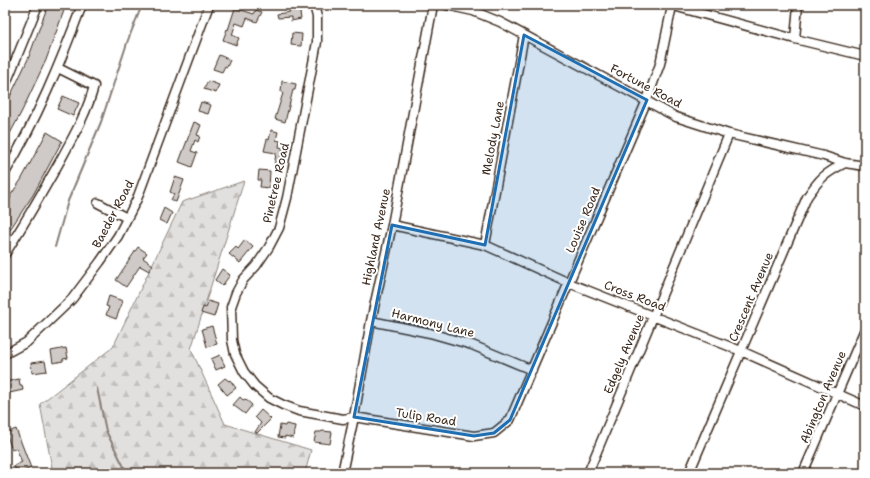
<svg xmlns="http://www.w3.org/2000/svg" width="870" height="478" font-family="'Shantell Sans',sans-serif">
	<defs>
		<pattern id="forest-firs" width="22" height="20" patternUnits="userSpaceOnUse"><rect width="22" height="20" fill="#e2e0de"/><path d="M5 1l3.5 6h-7zM16 11l3.5 6h-7z" fill="#c3c0be"/></pattern>
	</defs>
	<rect width="100%" height="100%" fill="#fff"/>
	<filter id="ink" filterUnits="userSpaceOnUse"><feTurbulence type="fractalNoise" baseFrequency=".025" numOctaves="2"/><feDisplacementMap in="SourceGraphic" scale="8" xChannelSelector="R" yChannelSelector="G"/><feConvolveMatrix kernelMatrix="1 2 1 2 8 2 1 2 1" color-interpolation-filters="sRGB"/></filter>
	<g filter="url(#ink)">
		<path fill="url(#forest-firs)" stroke="#8e857e" d="M244 181 191 349 225 424 311 450 305 473H53L40 404 113 347 182 202Z"/>
		<g fill="none" stroke-linecap="round" stroke-linejoin="round">
			<path stroke="#887e77" stroke-width="2" d="M55 247 68 201 101 122 128 40 142 5
				M97 388 106 431 127 473"/>
		</g>
		<path fill="#cfcac7" stroke="#3b2a1e" d="M48 5H66L46 60 22 111 5 143V107L28 59Z
			M299 6 301 19 291 21V17L278 18 277 14 290 12 289 7Z
			M235 8 254 14 256 10 262 12 257 22 247 18 244 26 236 23 232 35 239 38 236 45 223 40 227 29 228 30Z
			M292 33 302 34 301 46 291 45Z
			M219 55 230 60 227 67 225 66 222 72 213 69Z
			M208 81 219 85 216 93 204 89Z
			M282 81 296 84 295 90H293L285 122 275 119 283 93 281 92Z
			M63 96 79 103 73 116 57 109Z
			M201 102 211 105 208 114 198 111Z
			M194 122 201 125 197 135 200 136 198 142 195 140 191 151 197 153 192 167 179 162Z
			M271 130 278 132 276 140 280 141 279 147 283 148 278 168 274 167 276 153 264 151 267 139 269 140Z
			M47 132 62 141 33 195 5 237V206L11 197 10 196 21 180Z
			M259 170 270 171 269 188 260 187 261 180H258Z
			M175 177 184 180 176 202 171 200 174 194 170 192Z
			M164 208 172 213 167 224 159 220Z
			M245 240 253 247 240 263 229 254 236 247 238 249Z
			M138 247 147 253 143 258 153 265 149 271 140 266 126 287 116 280Z
			M222 269 230 275 222 286 215 280Z
			M109 296 123 301 116 319 106 315 109 307 106 306Z
			M208 301 218 304 214 317 201 313 203 307 206 308Z
			M212 326 217 344 207 347 202 329Z
			M66 348 68 358 63 359V361L53 363 51 351Z
			M220 355 225 366 216 370 211 359Z
			M45 361 47 371 32 373 31 363Z
			M225 378 229 381 230 380 236 388 227 395 218 384Z
			M19 379 20 385H22L23 390 5 394V382Z
			M240 397 243 400 245 399 252 405 245 414 233 405Z
			M261 410 271 419 257 433 255 432 261 423 255 417Z
			M286 424 295 426 293 438 285 436V438L278 437 280 425 285 426Z
			M16 429 31 468 24 471 25 473H17L14 466 22 462 16 448 12 450 6 433Z
			M322 431 332 432 330 444 314 442 316 432H321Z"/>
		<g fill="none" stroke-linecap="round" stroke-linejoin="round">
			<g stroke="#3b2a1e" stroke-width="11">
				<path id="minor" d="M314 5 317 17V42L287 198 279 228 269 247 256 266 243 280 236 293 231 307 232 340 235 354 244 372 255 386 269 398 283 405 299 411 343 419 354 417 474 436 494 433 510 420 647 100 660 64 672 6
					M446 5 473 11 500 22 676 117 729 134 824 156 845 163 865 166
					M670 5 795 39 865 56
					M795 39 798 5
					M5 86 38 5
					M5 173C37 119 60 64 82 5
					M98 203 127 218
					M392 225 485 245 569 283 741 351 865 406
					M485 245 524 35
					M5 254C24 224 42 193 60 161 73 137 87 113 94 86L58 68
					M371 321 430 333 472 345 532 370
					M5 354 27 342 72 299 100 262 118 236 137 199 209 5
					M342 473 354 417 371 321 392 225 433 5
					M588 473 729 134
					M689 473 807 197C820 178 824 174 845 163
					M803 473 865 329"/>
			</g>
			<use href="#minor" stroke="#fff" stroke-width="8"/>
			<g stroke="#3b2a1e" stroke-width="3.5">
				<path id="rail" d="M5 17 9 5"/>
			</g>
			<use href="#rail" stroke="#fff" stroke-width="2" stroke-dasharray="6" stroke-linecap="butt"/>
		</g>
	</g>
	<path fill="#1f6fb2" fill-opacity="0.2" stroke="#1f6fb2" stroke-width="3" stroke-linejoin="round" d="M524 35 647 100 510 420 494 433 474 436 354 417 392 225 485 245Z"/>
	<g text-anchor="middle" stroke-width="4" stroke-linejoin="round" paint-order="stroke">
		<g font-size="12" fill="#3b2a1e" stroke="#fff">
			<text transform="translate(646 86) rotate(28)" y="4">Fortune Road</text>
			<text transform="translate(493 138) rotate(-79)" y="4">Melody Lane</text>
			<text transform="translate(276 183) rotate(-77)" y="4">Pinetree Road</text>
			<text transform="translate(113 214) rotate(-62)" y="4">Baeder Road</text>
			<text transform="translate(583 220) rotate(-67)" y="4">Louise Road</text>
			<text transform="translate(376 237) rotate(-78)" y="4">Highland Avenue</text>
			<text transform="translate(635 296) rotate(21)" y="4">Cross Road</text>
			<text transform="translate(751 297) rotate(-67)" y="4">Crescent Avenue</text>
			<text transform="translate(433 323) rotate(14)" y="4">Harmony Lane</text>
			<text transform="translate(624 354) rotate(-67)" y="4">Edgely Avenue</text>
			<text transform="translate(823 397) rotate(-67)" y="4">Abington Avenue</text>
			<text transform="translate(426 417) rotate(9)" y="4">Tulip Road</text>
		</g>
	</g>
	<rect width="870" height="478" fill="none" stroke="#fff" stroke-width="20"/>
	<rect x="10" y="10" width="850" height="458" fill="none" stroke="#3b2a1e" stroke-width="1.5" filter="url(#ink)"/>
</svg>
